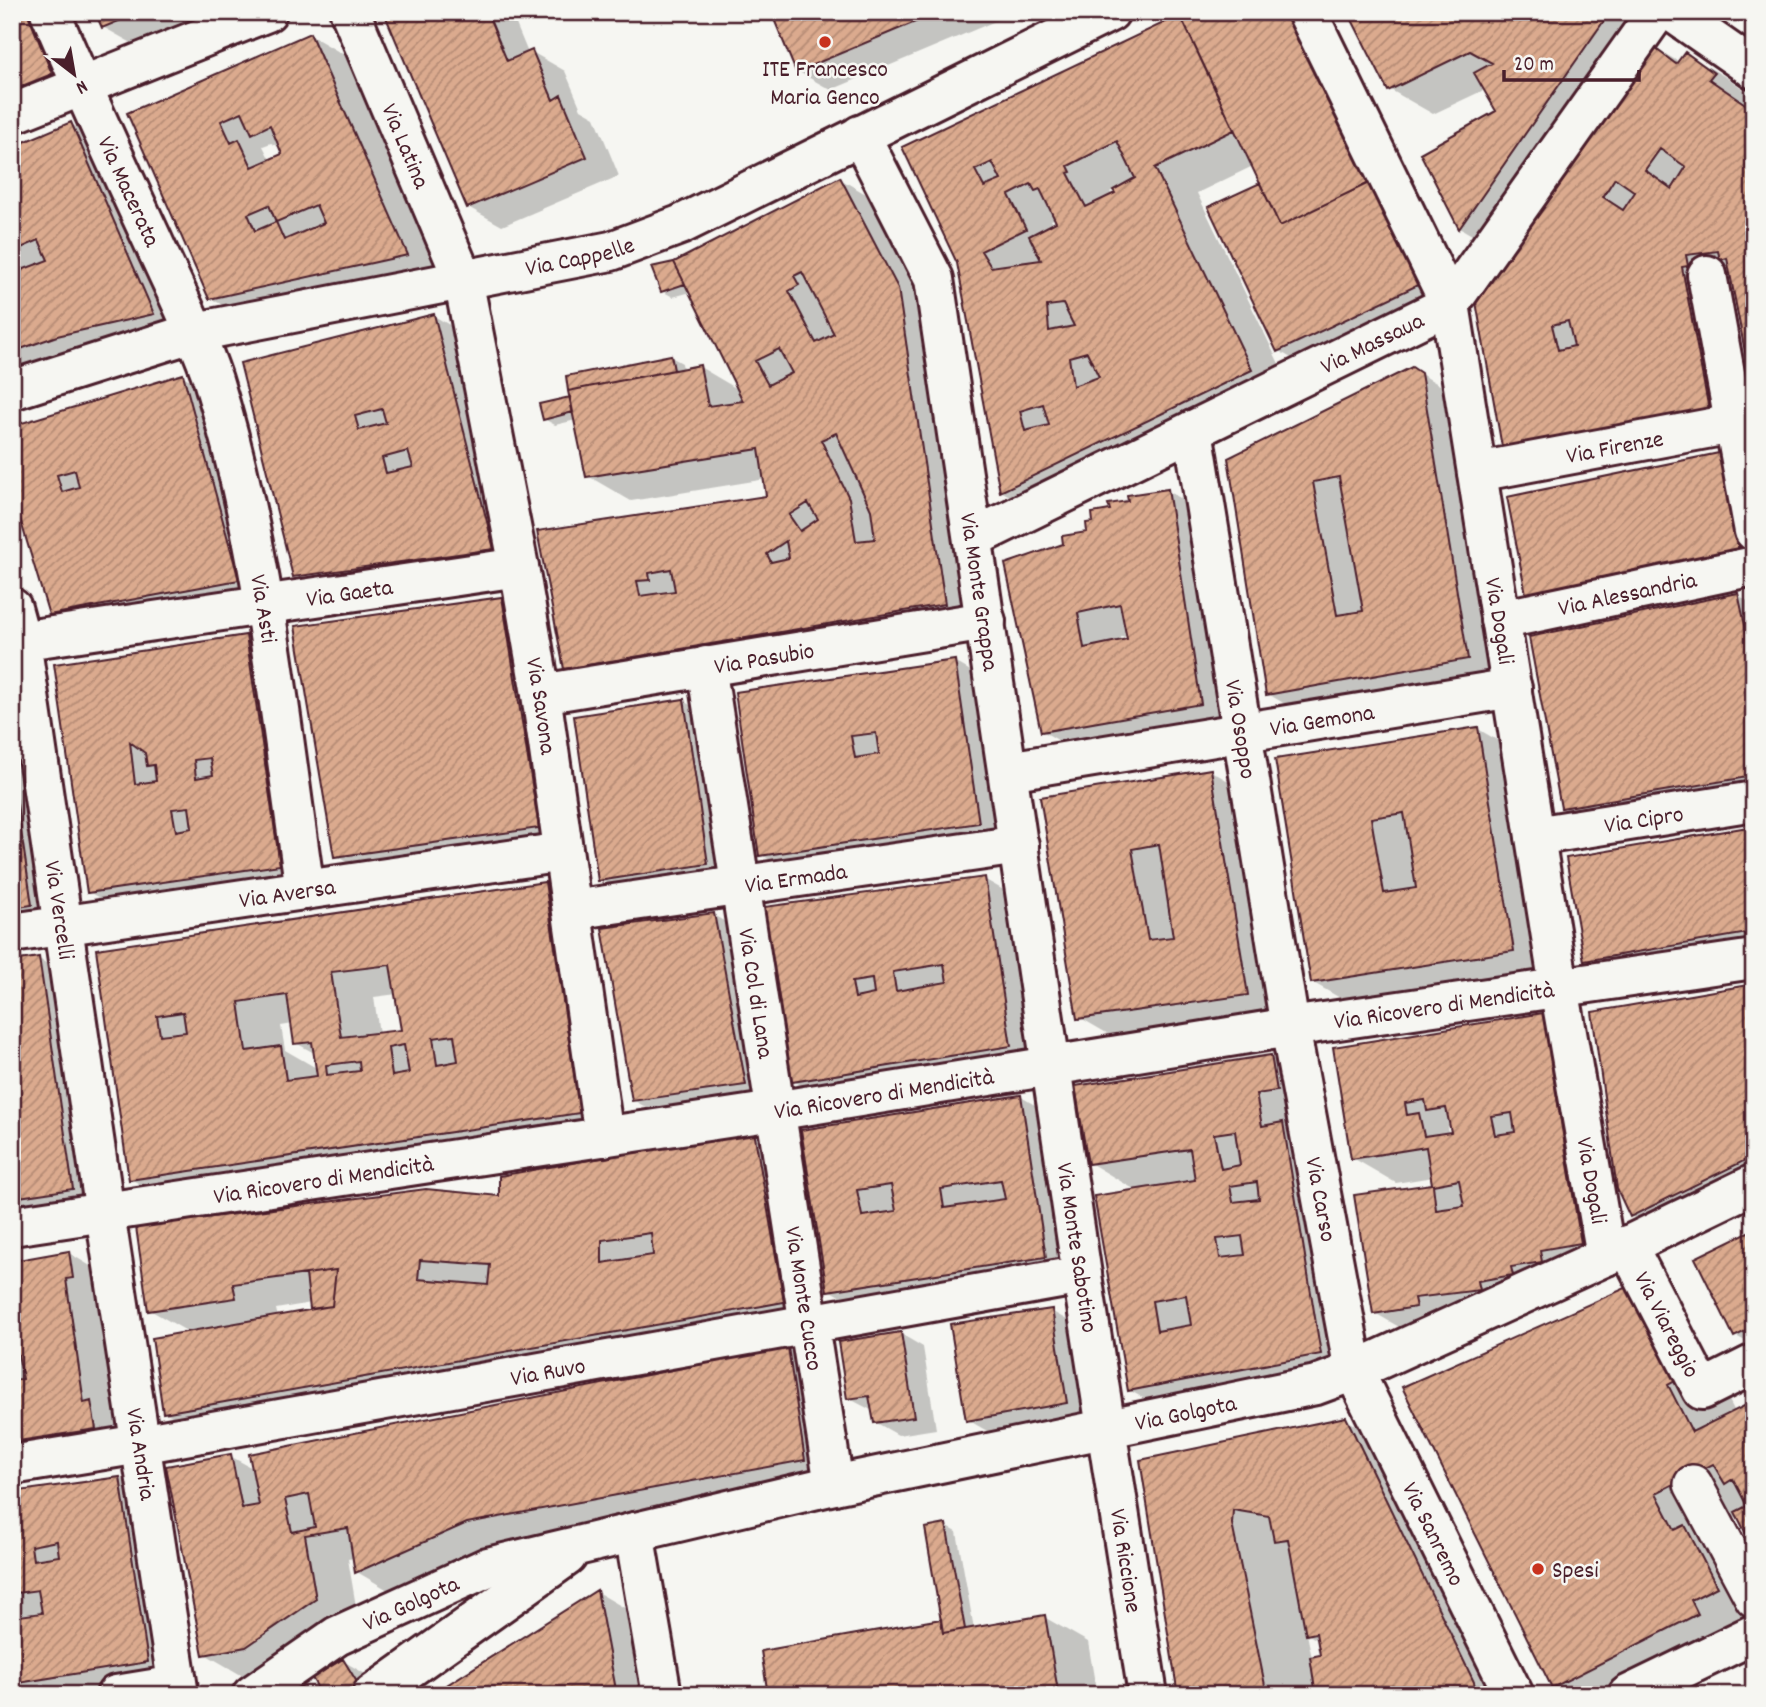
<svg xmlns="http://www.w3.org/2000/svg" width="1766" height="1707" font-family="Dekko,sans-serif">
	<defs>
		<pattern id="building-hatch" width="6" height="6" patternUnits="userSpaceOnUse" patternTransform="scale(1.75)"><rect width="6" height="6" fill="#dbaa8e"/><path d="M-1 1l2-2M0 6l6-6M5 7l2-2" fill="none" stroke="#b48a74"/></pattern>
	</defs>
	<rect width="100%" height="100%" fill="#f6f6f2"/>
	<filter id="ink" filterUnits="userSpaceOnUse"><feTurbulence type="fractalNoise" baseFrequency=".0143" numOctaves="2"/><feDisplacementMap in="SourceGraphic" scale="14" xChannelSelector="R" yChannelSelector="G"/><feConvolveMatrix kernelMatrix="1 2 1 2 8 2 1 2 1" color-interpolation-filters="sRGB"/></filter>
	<g filter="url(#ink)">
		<path fill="#0003" fill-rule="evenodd" d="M12 12H59L95 99 12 133Z
			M97 12H217L137 46 103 27Z
			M396 12H511L528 53 532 52 565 71 581 109 595 117 619 176 502 226 468 207Z
			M773 12H1017L831 90 797 71Z
			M1190 12 1453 303 1312 370 1279 351 1262 184 1253 166 1197 193 1294 395 1044 516 1001 491 958 263 904 148ZM1115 189 1118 193 1113 196 1110 192ZM1056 218 1058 223 1054 225 1051 220Z
			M1350 12H1619L1653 37 1648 44 1679 62 1686 54 1729 79 1754 97 1752 105 1754 106V389L1733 279 1729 280 1730 290 1725 291 1752 434 1547 471 1503 446V253L1460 228 1422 154 1498 111 1486 89 1433 114 1389 89Z
			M310 35 353 60 451 279 254 323 210 298 129 114ZM271 143 282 149 285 154 273 160 269 158 263 146Z
			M71 124 115 149 196 338 12 392V149Z
			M840 179 883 204 941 314 988 628 609 693 565 668 539 532 768 497 766 479 631 501 588 476 576 420 555 425 544 419 572 398 573 392 570 390 671 357 682 363 683 370 700 367 739 390 691 292 673 297 662 291 674 263Z
			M434 316 477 341 536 573 338 601 295 576 242 364Z
			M1412 369 1464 399 1510 683 1311 719 1268 694 1230 459Z
			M183 376 226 401 282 605 94 639 51 614 12 486Z
			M1719 455 1752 475 1754 573 1561 612 1528 593Z
			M1168 491 1211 516 1244 729 1086 756 1042 731 1065 545 1089 533 1095 524 1112 511ZM1128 636 1129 641 1122 642 1121 637Z
			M1738 595 1754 605V808L1606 832 1563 807Z
			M502 598 545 623 581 852 379 881 336 856Z
			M246 637 289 662 323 889 132 917 89 892 56 665Z
			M955 662 998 687 1022 847 804 879 760 854 737 694Z
			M12 682 75 930 12 939Z
			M683 701 717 720 740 883 633 899 599 879Z
			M1478 729 1521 754 1556 975 1356 1007 1312 982 1277 760Z
			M1211 771 1254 796 1291 1019 1122 1042 1079 1017 1042 798Z
			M1754 828V956L1619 979 1586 960Z
			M984 879 1028 904 1054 1070 837 1106 794 1081 766 909Z
			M545 884 588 909 622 1137 174 1204 131 1179 98 951ZM397 994 403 1031 379 1034 374 997ZM293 1024 296 1043 316 1054 318 1069 285 1050 281 1026Z
			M713 915 747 934 779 1104 667 1119 633 1100Z
			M39 959 82 984 116 1213 12 1229V963Z
			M1754 986V1202L1675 1241 1631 1216Z
			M1543 1014 1586 1039 1624 1268 1418 1338 1375 1313 1356 1197 1434 1185 1433 1177 1396 1183 1353 1158 1335 1049ZM1452 1126 1453 1135 1448 1132 1447 1127Z
			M1270 1057 1314 1082 1364 1379 1173 1415 1129 1390 1137 1191 1090 1163Z
			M1021 1097 1064 1122 1089 1281 872 1315 829 1290 803 1132Z
			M754 1132 797 1158 827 1326 208 1437 165 1412 190 1333 150 1310 501 1198ZM311 1303 312 1308 317 1311 278 1318 276 1309Z
			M1754 1231V1346L1736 1336Z
			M69 1253 102 1273 99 1297 116 1418 124 1422 129 1447 12 1466V1263Z
			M1630 1288 1690 1323 1735 1412 1754 1545 1739 1516 1715 1528 1745 1561 1754 1633 1666 1695H1567L1553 1687Z
			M1051 1311 1085 1330 1100 1421 1001 1439 968 1420Z
			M901 1334 923 1347 936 1429 898 1435 875 1422 873 1411 848 1398Z
			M787 1349 831 1374 847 1484 400 1597 357 1572 354 1558 348 1559 359 1624 248 1679 205 1654 230 1456 254 1469Z
			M1345 1419 1406 1454 1522 1695H1180L1142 1462ZM1307 1634 1319 1641 1322 1657 1312 1658Z
			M120 1478 163 1503 190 1686 139 1695H12V1494Z
			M946 1526 957 1532 974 1629 1044 1617 1088 1642 1097 1695H770L943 1621Z
			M597 1592 640 1617 655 1695H434Z
			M343 1661 386 1686 391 1695H324Z"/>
		<path fill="url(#building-hatch)" stroke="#4a1f2b" stroke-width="2" fill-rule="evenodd" d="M12 12H27L52 74 12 90Z
			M95 12H140L102 28Z
			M391 12H487L507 61 532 50 553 100 561 95 587 157 467 208 385 15Z
			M771 12H939L796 72Z
			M1186 12H1291L1371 182 1280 226 1180 15Z
			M1348 12H1610L1459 229 1420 153 1496 111 1474 73 1492 63 1470 51 1388 91Z
			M1738 12H1754V23Z
			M1180 15 1234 130 1155 168 1252 370 1000 492 957 263 902 147ZM1117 141 1135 178 1113 190 1115 193 1086 207 1068 173 1071 172 1068 166ZM992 162 1001 180 984 187 975 170ZM1031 184 1035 191 1040 189 1056 222 1029 236 1041 260 991 267 981 251 1026 229 1009 195ZM1063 304 1074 326 1049 331 1047 306ZM1087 352 1099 377 1073 386 1069 357ZM1043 404 1049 425 1025 431 1020 411Z
			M310 33 408 255 209 299 127 113ZM242 112 252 134 270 125 282 154 252 167 239 139 231 143 221 121ZM269 205 276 222 255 231 248 214ZM316 205 324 223 284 240 276 222Z
			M1648 43 1676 64 1685 52 1714 73 1709 79 1754 110V398L1727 258 1720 260 1718 251 1686 255 1688 266 1682 267 1709 410 1502 447 1474 291ZM1660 149 1686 167 1672 189 1645 170ZM1615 178 1635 192 1623 210 1603 197ZM1568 321 1574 346 1558 350 1552 325Z
			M71 122 154 314 57 336 12 352V256L19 271 48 260 39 240 12 252V147Z
			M840 177 898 288 945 604 564 669 537 531 766 496 759 449 586 477 568 391 700 365 708 406 743 401 674 262ZM802 272 834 334 816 343 789 291 799 285 794 276ZM779 349 792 373 768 385 755 361ZM836 433 871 510 875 539 856 541 849 498 821 440ZM808 503 818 519 800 531 789 515ZM786 541 789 558 771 562 767 554ZM671 569 675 591 640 596 637 581 650 580 649 573Z
			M1371 182 1420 284 1277 352 1208 207 1260 183 1280 226Z
			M674 262 685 284 661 292 651 267Z
			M434 314 494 549 293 577 240 363ZM382 409 386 423 359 430 355 416ZM408 451 413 467 386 473 382 458Z
			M671 355 674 370 568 391 566 376Z
			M1412 367 1421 373 1468 659 1266 695 1228 458ZM1339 477 1363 611 1337 615 1313 482Z
			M183 374 239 580 49 615 12 492V426ZM75 470 79 487 62 492 57 475Z
			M570 397 573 412 543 420 539 404Z
			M1719 453 1739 551 1526 594 1507 497Z
			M1168 489 1201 704 1041 732 1005 564 1063 544 1062 536 1087 532 1086 523 1093 522 1092 513 1110 510 1108 504 1128 501 1127 495ZM1120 604 1127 639 1084 648 1078 613Z
			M1738 593 1754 666V776L1561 808 1529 637Z
			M502 597 539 828 334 857 295 626Z
			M246 635 280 865 87 893 54 664ZM130 742 145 753 147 766 154 765 156 781 135 784ZM210 758 213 775 196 778 194 760ZM189 807 192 828 176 831 172 809Z
			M955 660 979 823 759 856 735 692ZM876 733 879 754 855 758 851 736Z
			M684 699 708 864 598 881 574 716Z
			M1478 727 1514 951 1311 983 1275 759ZM1404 813 1416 888 1384 893 1371 818Z
			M1211 769 1248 995 1077 1019 1040 797ZM1159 844 1173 937 1148 940 1132 849Z
			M12 770 32 905 12 908Z
			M1754 826V932L1584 961 1566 858Z
			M985 877 1011 1046 792 1082 764 907ZM944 964 947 982 896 991 893 972ZM872 979 874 994 855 998 852 982Z
			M545 882 580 1113 129 1180 96 949ZM390 965 401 1030 341 1037 331 972ZM287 995 294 1044 312 1042 317 1076 286 1080 281 1046 246 1051 239 1002ZM183 1012 186 1032 160 1035 157 1016ZM454 1035 458 1061 437 1065 433 1038ZM404 1045 409 1073 392 1076 388 1048ZM359 1061 360 1071 327 1075 326 1065Z
			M714 913 746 1085 632 1101 602 928Z
			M39 957 73 1189 12 1198V961Z
			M1754 984V1156L1630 1217 1617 1189 1592 1012Z
			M1543 1013 1581 1243 1540 1250 1542 1262 1511 1267 1513 1275 1478 1281 1480 1290 1414 1298 1416 1307 1373 1314 1354 1195 1432 1184 1426 1147 1351 1159 1333 1047ZM1425 1100 1427 1111 1446 1108 1451 1132 1424 1136 1419 1113 1407 1115 1405 1103ZM1512 1113 1515 1132 1495 1135 1491 1116ZM1459 1180 1464 1206 1436 1210 1433 1185Z
			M1271 1055 1277 1091 1256 1094 1262 1126 1283 1122 1321 1354 1128 1391 1094 1196 1195 1180 1190 1149 1088 1164 1075 1086ZM1235 1131 1240 1165 1221 1169 1214 1134ZM1257 1182 1259 1199 1233 1202 1230 1186ZM1242 1236 1245 1255 1220 1258 1217 1239ZM1186 1295 1191 1325 1157 1331 1152 1301Z
			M1021 1095 1046 1257 827 1291 801 1130ZM1001 1180 1005 1199 944 1208 941 1189ZM891 1185 896 1211 862 1216 857 1190Z
			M754 1131 784 1302 163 1413 152 1338 332 1306 336 1270 233 1284 236 1298 148 1311 136 1227 426 1189 499 1196V1176ZM651 1233 653 1255 602 1263V1240ZM420 1260 490 1265 488 1285 418 1279Z
			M1754 1229V1327L1734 1337 1695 1258Z
			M69 1251 73 1278 66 1279 84 1403 91 1401 96 1429 12 1442V1380L23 1379 18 1354 12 1355V1261Z
			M336 1270 332 1306 310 1309 306 1274Z
			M1630 1286 1677 1380 1668 1385 1692 1432 1754 1401V1549L1735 1512 1747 1506 1733 1479 1725 1484 1713 1464 1656 1493 1675 1530 1685 1525 1717 1587 1691 1600 1698 1614 1552 1688 1402 1387Z
			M1052 1309 1067 1403 966 1421 950 1324Z
			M901 1332 914 1417 874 1423 869 1396 847 1399 838 1342Z
			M788 1347 805 1460 467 1523 355 1573 348 1528 305 1535 316 1599 246 1647 203 1655 166 1466 231 1454 242 1508 259 1505 249 1454ZM309 1494 315 1527 292 1532 285 1499Z
			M1346 1417 1474 1682 1476 1695H1316L1310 1657 1320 1655 1316 1633 1306 1635 1288 1539 1274 1541 1269 1516 1233 1510 1232 1524 1267 1695H1178L1140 1460Z
			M120 1477 148 1662 12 1684V1492ZM57 1541 59 1556 33 1560 31 1546ZM38 1590 42 1613 20 1616 16 1593Z
			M946 1524 965 1629 943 1633 925 1528Z
			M597 1590 617 1695H431Z
			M1045 1615 1058 1691 1037 1695H768L761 1651 941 1619 943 1633Z
			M343 1659 360 1687 348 1695H322L312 1678Z"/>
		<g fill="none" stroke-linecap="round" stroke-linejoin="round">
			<g stroke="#4a1f2b" stroke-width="42">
				<path id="pedestrian" d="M1693 1484 1754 1598"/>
			</g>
			<g stroke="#4a1f2b" stroke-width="44">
				<g id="minor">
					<path id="s1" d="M50 12C83 89 117 164 152 239 173 286 197 332 213 380 264 545 280 720 305 890"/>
					<path id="s2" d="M350 12 463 279 519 567 541 694 604 1137"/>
					<path id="s3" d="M1307 12 1450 304 1559 987 1606 1256"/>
					<path d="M1672 12 1754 69"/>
					<path d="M12 114 267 12"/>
					<path id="s4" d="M860 135 934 279 1082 1275 1148 1695"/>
					<path d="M1707 275 1754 531"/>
					<path id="s5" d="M12 390 195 332 611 251 680 225 1110 12"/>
					<path id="s6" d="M1193 430 1290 1027 1354 1371 1514 1695"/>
					<path id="s7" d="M1477 472 1754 420"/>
					<path id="s8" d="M973 538 1450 304 1657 12"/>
					<path id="s9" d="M12 608 21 641 105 1213 179 1695"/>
					<path id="s10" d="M1500 620 1754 566"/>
					<path id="s11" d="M12 642 519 567"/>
					<path id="s12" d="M706 666 834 1485"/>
					<path id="s13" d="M541 694 986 621"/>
					<path id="s14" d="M1008 771 1512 688"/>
					<path id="s15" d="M1535 836 1754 801"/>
					<path id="s16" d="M572 910 1019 845"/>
					<path id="s17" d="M12 933 563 852"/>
					<path id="s18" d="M12 1226 774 1111 1290 1027 1754 959"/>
					<path id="s19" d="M1627 1245 1702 1390 1754 1364"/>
					<path id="s20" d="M12 1465 140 1444 1082 1275"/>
					<path d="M634 1532 662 1695"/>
					<path d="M116 1695 177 1685"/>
					<path id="s21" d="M252 1695 337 1636 488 1567 834 1485 1316 1385 1354 1371 1606 1256 1754 1184"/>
					<path d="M372 1695 567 1556"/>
					<path d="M1628 1695 1754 1634"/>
				</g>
			</g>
			<use href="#pedestrian" stroke="#f6f6f2" stroke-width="37"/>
			<use href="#minor" stroke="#f6f6f2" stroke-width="38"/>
		</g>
	</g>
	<g fill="#c8321e" stroke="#f6f6f2" stroke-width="2.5">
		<circle cx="825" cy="42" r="7"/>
		<circle cx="1538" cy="1569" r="7"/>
	</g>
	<g text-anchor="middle" stroke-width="5" stroke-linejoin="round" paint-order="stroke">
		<g font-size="24" fill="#4a1f2b" stroke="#f6f6f2">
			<text x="825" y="76">ITE Francesco<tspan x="825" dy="28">Maria Genco</tspan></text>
			<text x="1552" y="1577" text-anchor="start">Spesi</text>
		</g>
		<g font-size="24" fill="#4a1f2b" stroke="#f6f6f2">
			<text dy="8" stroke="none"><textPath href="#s2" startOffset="145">Via Latina</textPath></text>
			<text dy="8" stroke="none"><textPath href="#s1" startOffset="196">Via Macerata</textPath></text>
			<text dy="8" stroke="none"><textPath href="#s5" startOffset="584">Via Cappelle</textPath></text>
			<text dy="8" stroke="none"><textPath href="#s8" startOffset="444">Via Massaua</textPath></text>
			<text dy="8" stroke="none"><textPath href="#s7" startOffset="140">Via Firenze</textPath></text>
			<text dy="8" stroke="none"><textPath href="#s11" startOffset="341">Via Gaeta</textPath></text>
			<text dy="8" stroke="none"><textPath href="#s4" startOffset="478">Via Monte Grappa</textPath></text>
			<text dy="8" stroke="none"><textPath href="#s10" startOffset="130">Via Alessandria</textPath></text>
			<text dy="8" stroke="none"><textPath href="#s1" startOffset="637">Via Asti</textPath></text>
			<text dy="8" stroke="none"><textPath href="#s3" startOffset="646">Via Dogali</textPath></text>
			<text dy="8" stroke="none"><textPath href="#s13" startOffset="226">Via Pasubio</textPath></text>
			<text dy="8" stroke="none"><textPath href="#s2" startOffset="724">Via Savona</textPath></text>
			<text dy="8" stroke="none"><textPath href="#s14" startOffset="318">Via Gemona</textPath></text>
			<text dy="8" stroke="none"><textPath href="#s6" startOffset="303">Via Osoppo</textPath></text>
			<text dy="8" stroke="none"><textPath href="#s15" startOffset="110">Via Cipro</textPath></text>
			<text dy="8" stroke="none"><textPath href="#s16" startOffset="226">Via Ermada</textPath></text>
			<text dy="8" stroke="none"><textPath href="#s17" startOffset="278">Via Aversa</textPath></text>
			<text dy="8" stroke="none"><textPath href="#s9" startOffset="306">Via Vercelli</textPath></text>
			<text dy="8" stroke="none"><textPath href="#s12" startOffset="331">Via Col di Lana</textPath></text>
			<text dy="8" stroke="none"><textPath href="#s18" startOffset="1449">Via Ricovero di Mendicità</textPath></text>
			<text dy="8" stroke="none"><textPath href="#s18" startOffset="882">Via Ricovero di Mendicità</textPath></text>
			<text dy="8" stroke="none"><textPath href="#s3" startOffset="1213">Via Dogali</textPath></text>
			<text dy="8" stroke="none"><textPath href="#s18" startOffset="315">Via Ricovero di Mendicità</textPath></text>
			<text dy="8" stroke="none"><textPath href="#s6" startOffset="780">Via Carso</textPath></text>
			<text dy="8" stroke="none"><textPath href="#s4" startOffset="1141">Via Monte Sabotino</textPath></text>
			<text dy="8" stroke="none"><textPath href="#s12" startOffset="640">Via Monte Cucco</textPath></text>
			<text dy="8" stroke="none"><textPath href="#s19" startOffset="89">Via Viareggio</textPath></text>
			<text dy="8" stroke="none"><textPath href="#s20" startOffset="544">Via Ruvo</textPath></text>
			<text dy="8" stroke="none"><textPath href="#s21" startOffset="984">Via Golgota</textPath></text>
			<text dy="8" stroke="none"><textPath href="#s9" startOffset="856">Via Andria</textPath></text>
			<text dy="8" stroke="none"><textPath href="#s6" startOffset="1136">Via Sanremo</textPath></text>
			<text dy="8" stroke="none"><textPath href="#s4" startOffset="1458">Via Riccione</textPath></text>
			<text dy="8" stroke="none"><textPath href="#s21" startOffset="184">Via Golgota</textPath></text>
		</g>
	</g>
	<rect width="1766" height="1707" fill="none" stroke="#f6f6f2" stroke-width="42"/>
	<rect x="21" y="21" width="1724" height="1665" fill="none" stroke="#4a1f2b" stroke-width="2.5" filter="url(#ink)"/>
	<g transform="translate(74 74) rotate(149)" stroke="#f6f6f2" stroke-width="5" paint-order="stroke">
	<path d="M0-5L12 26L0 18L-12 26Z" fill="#4a1f2b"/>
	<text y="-10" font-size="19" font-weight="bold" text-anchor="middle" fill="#4a1f2b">N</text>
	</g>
	<path d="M1504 70v10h135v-10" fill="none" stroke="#4a1f2b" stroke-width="3.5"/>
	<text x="1514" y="70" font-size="21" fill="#4a1f2b" stroke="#f6f6f2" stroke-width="5" paint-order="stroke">20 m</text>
</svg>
